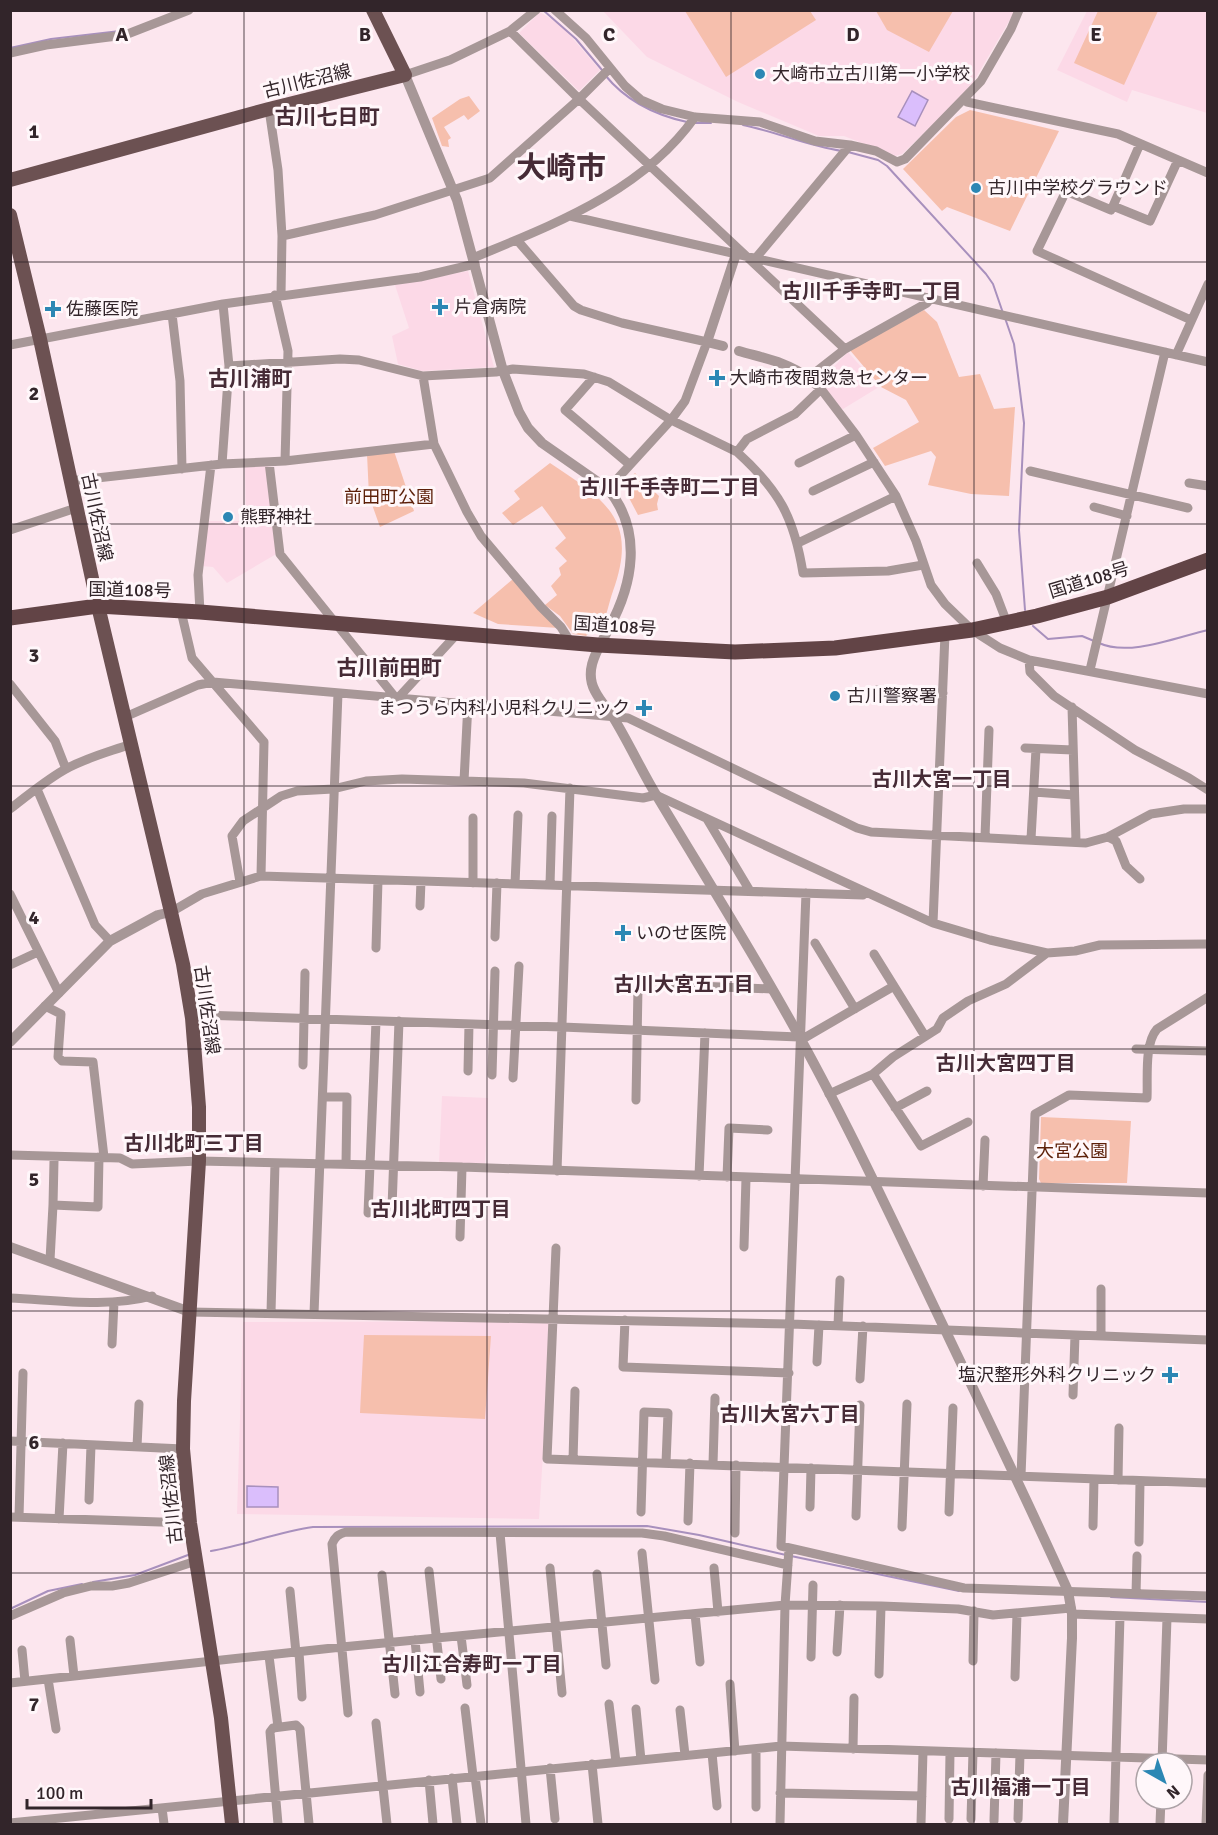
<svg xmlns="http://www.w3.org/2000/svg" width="1218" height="1835" font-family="Signika,'Noto Sans JP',sans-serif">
	<rect width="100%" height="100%" fill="#fce6ee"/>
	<path fill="#fcd9e7" d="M603 11H1015L968 91 902 154 895 156 844 136H819L738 102 647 57Z
		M1087 11H1207V113L1132 90 1127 102 1057 70Z
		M540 12 562 26 600 70 579 91 519 33Z
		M468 271 494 367 422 371 398 364 392 336 409 328 395 285Z
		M848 352 879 387 843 409 837 406 823 385 824 377Z
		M268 464 278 553 227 583 213 567 201 566 206 521H246L245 465Z
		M442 1096 488 1098 485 1165 439 1163Z
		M551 1321 539 1519 237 1514 243 1322Z"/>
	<path fill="#f6bfad" d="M685 11H810L816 20 726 77Z
		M876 11H953L929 52 887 30Z
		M1098 11H1158L1124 85 1074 63Z
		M469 96 480 111 468 120 464 115 444 127 451 138 448 140 449 147 442 146 432 118 460 99Z
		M970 110 1059 131 1010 231 947 207 942 211 903 169 956 117Z
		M924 310 937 322 959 377 980 374 994 409 1015 407 1009 496 971 494 928 485 936 457 931 451 885 466 873 448 919 422 906 400 881 387 849 349Z
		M394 451 414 511 380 527 369 496 367 454Z
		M550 463C605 500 639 519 613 591 609 602 607 616 601 626 598 630 590 633 586 636L573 634 560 616 545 605 557 595 551 586 561 575 559 568 567 561 555 548 566 538 542 506 513 525 502 513 520 499 514 491Z
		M635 473 659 496 657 504 658 510 638 515 628 496V480Z
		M513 579 559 628 498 624 473 613Z
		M1041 1117 1131 1121 1127 1183H1041L1039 1179Z
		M364 1335 491 1336 485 1419 360 1413Z"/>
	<path fill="#dabefc" stroke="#a890bd" stroke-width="1.5" d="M912 91 928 100 915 126 898 117Z
		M247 1486 278 1487V1507H247Z"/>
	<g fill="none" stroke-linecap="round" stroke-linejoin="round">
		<path stroke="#a890bd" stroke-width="2" d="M543 10 576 39 602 70
			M10 48 51 39 120 31
			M605 75C626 101 655 115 687 122
			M695 123H711
			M743 125C777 132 808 146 842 151
			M848 152 878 160 887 166 986 274 993 284 1003 313
			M1005 318 1014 344 1024 423 1019 530 1025 610
			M1033 626 1048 639 1082 636 1094 641
			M1099 643C1129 657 1177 637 1208 630
			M211 1551C245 1545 278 1532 313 1527L647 1526 699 1535 786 1555
			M791 1556 959 1591
			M93 1582 135 1575 188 1555
			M1111 1597 1208 1602
			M10 1609 48 1591 82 1584"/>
		<path stroke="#a79797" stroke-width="9" d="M555 10 586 38 625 86 641 100 662 109 695 117 760 122 815 141 850 145 876 151 897 162 905 159 981 81 1011 29 1019 10
			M510 31 579 99 845 349
			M10 53 46 45 125 35 189 10
			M405 75 450 60 510 31 536 10
			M967 102 1118 134 1208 173
			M269 109 278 170 282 236 281 295
			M1140 144 1113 206 1150 221 1178 160
			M1113 206 1111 210 1066 191 1037 251 1191 320
			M570 216 1208 362
			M282 236 375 215 490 178 579 99 610 68
			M517 240 574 306 581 310 622 323 707 342 685 401 671 420 608 489
			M473 258C554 224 642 192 695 117
			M755 259 850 145
			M275 295 288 351 285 461
			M931 298 927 303 845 349 808 378 821 389 856 435 896 496 916 541 931 585 945 604 972 630 1000 648 1029 660 1208 694
			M172 314 180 381 182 469
			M10 345 223 304 420 277 475 264
			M1176 355 1208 284
			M229 366 340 359 359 360 423 376 496 372 513 369 584 374 609 382 671 420 737 452 747 439 795 414 821 389
			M423 376 434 444 467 512 481 536 541 607 561 627 571 643
			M594 377 565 410 629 464
			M737 452C779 490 794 517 803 573L888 571 923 565
			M269 462 280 554 395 697
			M799 463 856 435
			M222 464 229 366 223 304
			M1030 471 1188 508
			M70 481 222 464 285 461 434 444
			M1189 483 1208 486
			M813 491 874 462
			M1094 507 1127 516
			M10 530 76 508
			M798 543 896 496
			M977 563 996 594 1007 623
			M181 611 192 658 264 742 261 876
			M200 612 198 575 211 465
			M1029 660 1030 672 1054 696 1135 750 1189 778 1208 790
			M1090 670 1165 352
			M10 684 55 741 66 769
			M877 690 943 693
			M398 698 457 634
			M1072 707 1076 841
			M125 717 198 685 213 682 628 718 857 828 871 832 1086 843 1108 837 1151 814 1184 809H1208
			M1025 748 1073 750
			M464 781 468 703
			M37 789 95 925 110 941
			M1034 792 1074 795
			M10 809C28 795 45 781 64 770 85 758 109 752 131 744
			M707 819 750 891
			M985 837 989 730
			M1108 837 1116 841 1126 866 1140 879
			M1031 839 1036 749
			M240 882 232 836 243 821 281 796 297 791 333 789 366 781 402 779 524 783 643 798 656 795 933 923 990 940 1047 953 1075 951 1100 945 1208 944
			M473 883V818
			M515 884 518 815
			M550 885 552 816
			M806 893 781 1546 964 1588 1208 1596
			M10 894 59 993
			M420 906 421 881
			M171 912 202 894 261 876 863 895
			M933 923 945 634
			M495 937 497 883
			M815 943 855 1009
			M376 948 378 880
			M874 954 925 1036
			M10 965 38 952
			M673 985 772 989
			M45 1006 61 1014 58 1057 62 1061 93 1062 104 1157
			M192 1018 201 1015 562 1027 799 1037H806L894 986
			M1136 1049 1208 1051
			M303 1065 305 973
			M468 1071 469 1024
			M873 1074 921 1146 968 1122
			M492 1075 495 971
			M513 1078 519 966
			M829 1094 873 1074 893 1057 937 1029 943 1018 968 1001 1006 984 1047 953
			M323 1097H347L346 1164
			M636 1100 638 987
			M895 1108 927 1091
			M10 1155 120 1158 132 1164 199 1161 462 1167 1208 1193
			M557 1171 570 788
			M699 1176 705 1033
			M727 1177 729 1128 768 1130
			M983 1186 985 1140
			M53 1205 54 1161
			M392 1207 399 1021
			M368 1213 376 1021
			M460 1237 462 1167
			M744 1247 746 1178
			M556 1248 547 1459 1208 1483
			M50 1260 53 1205 98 1207 99 1157
			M10 1298C56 1300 107 1308 152 1296
			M190 1312 791 1324 1208 1340
			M271 1313 275 1163
			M314 1314 338 693
			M625 1320 623 1367 789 1373
			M838 1325 840 1280
			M1101 1336V1289
			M112 1344 114 1302
			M817 1362 819 1325
			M860 1379 863 1326
			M1073 1395 1075 1335
			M10 1441 183 1449
			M137 1447 139 1404
			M573 1460 575 1391
			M713 1464 715 1398
			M1021 1476 1035 1114 1069 1095 1147 1098C1148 1079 1144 1044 1157 1029L1208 997
			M1118 1480 1119 1428
			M89 1500 91 1445
			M810 1507 811 1468
			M641 1512 644 1412 668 1413 666 1463
			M949 1512 953 1408
			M856 1516 860 1405
			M10 1517 190 1523
			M19 1517 23 1373
			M59 1519 63 1443
			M688 1521 690 1463
			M1093 1526 1094 1479
			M902 1527 907 1404
			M500 1533 526 1824
			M735 1533 736 1465
			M1139 1542 1140 1481
			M642 1553 655 1680
			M550 1568 562 1693
			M714 1568 718 1612
			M429 1571 441 1679
			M597 1574 606 1665
			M382 1575 395 1694
			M290 1591 296 1653
			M1136 1594 1137 1556
			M695 1614 700 1662
			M1072 1614 1208 1619
			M10 1616 63 1593 91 1586H112L129 1583 196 1561
			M461 1636 467 1685
			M70 1640 74 1676
			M415 1640 420 1692
			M22 1650 25 1681
			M299 1652 302 1697
			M837 1652 840 1605
			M269 1656 278 1727
			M811 1657 813 1585
			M973 1661 974 1611
			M879 1674 881 1606
			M1015 1677 1017 1614
			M48 1679 56 1729
			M10 1683 342 1647 785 1605 881 1606 958 1609 993 1615 1071 1608
			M730 1684 735 1751
			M609 1704 616 1762
			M465 1708 473 1776
			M636 1709 641 1760
			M680 1710 685 1755
			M348 1713 332 1544C335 1537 338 1534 346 1532L642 1533 664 1536 788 1565
			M376 1723 387 1824
			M756 1749V1807
			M853 1749 854 1698
			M712 1753 717 1806
			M1162 1762 1167 1618
			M592 1764 598 1824
			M550 1768 555 1819
			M475 1776 481 1824
			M452 1778 457 1824
			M429 1780 433 1824
			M780 1793 922 1796
			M162 1808 164 1824
			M949 1819 950 1752
			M971 1819 973 1752
			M1018 1819 1020 1754
			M994 1821 996 1753
			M10 1823 781 1746 1208 1760
			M278 1824 270 1732 273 1728 296 1725 300 1729 309 1824
			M780 1824 785 1605 789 1549
			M921 1824 923 1751
			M1114 1824 1120 1616
			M1160 1824 1161 1799
			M1206 1824 1208 1775"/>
		<path stroke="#a79797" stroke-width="10" d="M405 75 457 200 503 371 519 412 528 428 542 443 608 489C643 531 633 584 609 628 599 648 583 669 595 691 600 701 607 708 613 717 629 743 642 772 658 798 706 878 756 957 800 1038 854 1136 901 1238 949 1338 989 1422 1030 1506 1068 1591L1072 1614V1638L1063 1824
			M723 346 707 342 736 254
			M739 351C763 358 788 362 808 378
			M10 1042 110 941 158 915 171 912
			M10 1247 190 1312"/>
		<path stroke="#6c5152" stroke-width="14" d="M10 180 269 109 405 75 373 10
			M10 215 40 339 98 606 171 912 183 964 192 1018 199 1107V1161L184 1401 183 1449 190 1523 221 1718 232 1824"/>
		<path stroke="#624446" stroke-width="15" d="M10 618 98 606 200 612 598 645 735 652 835 648 972 630 1037 616 1108 597 1208 560"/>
	</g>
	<path fill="none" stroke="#32252a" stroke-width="1.5" stroke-opacity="0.55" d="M244 10V1824M487 10V1824M731 10V1824M974 10V1824M10 262H1208M10 524H1208M10 786H1208M10 1049H1208M10 1311H1208M10 1573H1208"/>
	<g fill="#2c87b4" stroke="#fff7fa" stroke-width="2">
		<circle cx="760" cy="74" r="6"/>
		<circle cx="976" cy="188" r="6"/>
		<path d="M437 298h6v6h6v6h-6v6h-6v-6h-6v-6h6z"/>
		<path d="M50 300h6v6h6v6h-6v6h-6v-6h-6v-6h6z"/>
		<path d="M714 369h6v6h6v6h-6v6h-6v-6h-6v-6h6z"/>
		<circle cx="228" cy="517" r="6"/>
		<circle cx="835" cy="696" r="6"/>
		<path d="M641 699h6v6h6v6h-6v6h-6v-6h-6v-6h6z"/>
		<path d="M620 924h6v6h6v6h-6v6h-6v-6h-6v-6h6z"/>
		<path d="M1167 1366h6v6h6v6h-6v6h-6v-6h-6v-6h6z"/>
	</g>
	<g text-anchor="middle" stroke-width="6" stroke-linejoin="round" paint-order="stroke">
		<g font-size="18" fill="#32252a" stroke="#fff7fa" text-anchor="start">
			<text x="772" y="80">大崎市立古川第一小学校</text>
			<text x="988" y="194">古川中学校グラウンド</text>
			<text x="454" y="313">片倉病院</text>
			<text x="66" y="315">佐藤医院</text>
			<text x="730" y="384">大崎市夜間救急センター</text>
			<text x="240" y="523">熊野神社</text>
			<text x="847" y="702">古川警察署</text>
			<text x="630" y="714" text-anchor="end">まつうら内科小児科クリニック</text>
			<text x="636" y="939">いのせ医院</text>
			<text x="1156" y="1381" text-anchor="end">塩沢整形外科クリニック</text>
		</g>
		<g font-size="18" fill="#32252a" stroke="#fff7fa">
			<text transform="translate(307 81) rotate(-14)" y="6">古川佐沼線</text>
			<text transform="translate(97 517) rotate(78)" y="6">古川佐沼線</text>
			<text transform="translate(1089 580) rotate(-17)" y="6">国道108号</text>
			<text transform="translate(130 590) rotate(1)" y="6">国道108号</text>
			<text transform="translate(615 626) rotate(4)" y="6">国道108号</text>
			<text transform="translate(207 1010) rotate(82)" y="6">古川佐沼線</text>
			<text transform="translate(171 1499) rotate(-96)" y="6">古川佐沼線</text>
		</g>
		<g font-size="18" fill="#5c1f08" stroke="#fff7fa">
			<text x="389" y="503">前田町公園</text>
			<text x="1072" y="1157">大宮公園</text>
		</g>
		<g font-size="20" font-weight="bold" fill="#462b36" stroke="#fff7fa">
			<text x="872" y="298">古川千手寺町一丁目</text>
			<text x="670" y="494">古川千手寺町二丁目</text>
			<text x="942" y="786">古川大宮一丁目</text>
			<text x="684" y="991">古川大宮五丁目</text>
			<text x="1006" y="1070">古川大宮四丁目</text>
			<text x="194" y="1150">古川北町三丁目</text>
			<text x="441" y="1216">古川北町四丁目</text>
			<text x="790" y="1421">古川大宮六丁目</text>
			<text x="472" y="1671">古川江合寿町一丁目</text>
			<text x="1021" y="1794">古川福浦一丁目</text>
		</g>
		<g font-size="21" font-weight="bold" fill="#462b36" stroke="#fff7fa">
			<text x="327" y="124">古川七日町</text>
			<text x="250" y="386">古川浦町</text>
			<text x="389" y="675">古川前田町</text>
		</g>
		<g font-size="30" font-weight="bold" fill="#462b36" stroke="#fff7fa">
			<text x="561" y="178">大崎市</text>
		</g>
	</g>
	<g font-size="20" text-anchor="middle" font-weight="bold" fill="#32252a" stroke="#fff7fa" stroke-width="6" stroke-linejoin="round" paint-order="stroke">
		<text x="122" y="41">A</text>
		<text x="365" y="41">B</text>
		<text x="609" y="41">C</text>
		<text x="853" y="41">D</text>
		<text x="1096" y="41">E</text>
		<text x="34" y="138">1</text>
		<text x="34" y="400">2</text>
		<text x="34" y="662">3</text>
		<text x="34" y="924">4</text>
		<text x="34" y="1186">5</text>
		<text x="34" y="1449">6</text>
		<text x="34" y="1711">7</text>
	</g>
	<rect width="1218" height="1835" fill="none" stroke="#32252a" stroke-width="24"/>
	<g transform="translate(1164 1781) rotate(140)"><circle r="28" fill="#fff7fa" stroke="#ada3a7" stroke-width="1.5"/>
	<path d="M0-4.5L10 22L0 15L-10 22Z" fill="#2c87b4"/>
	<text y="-9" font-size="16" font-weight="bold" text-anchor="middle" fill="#32252a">N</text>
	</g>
	<path d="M27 1799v9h124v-9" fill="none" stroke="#32252a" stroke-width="3"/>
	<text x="36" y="1799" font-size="18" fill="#32252a" stroke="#fff7fa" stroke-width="4.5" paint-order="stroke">100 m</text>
</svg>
